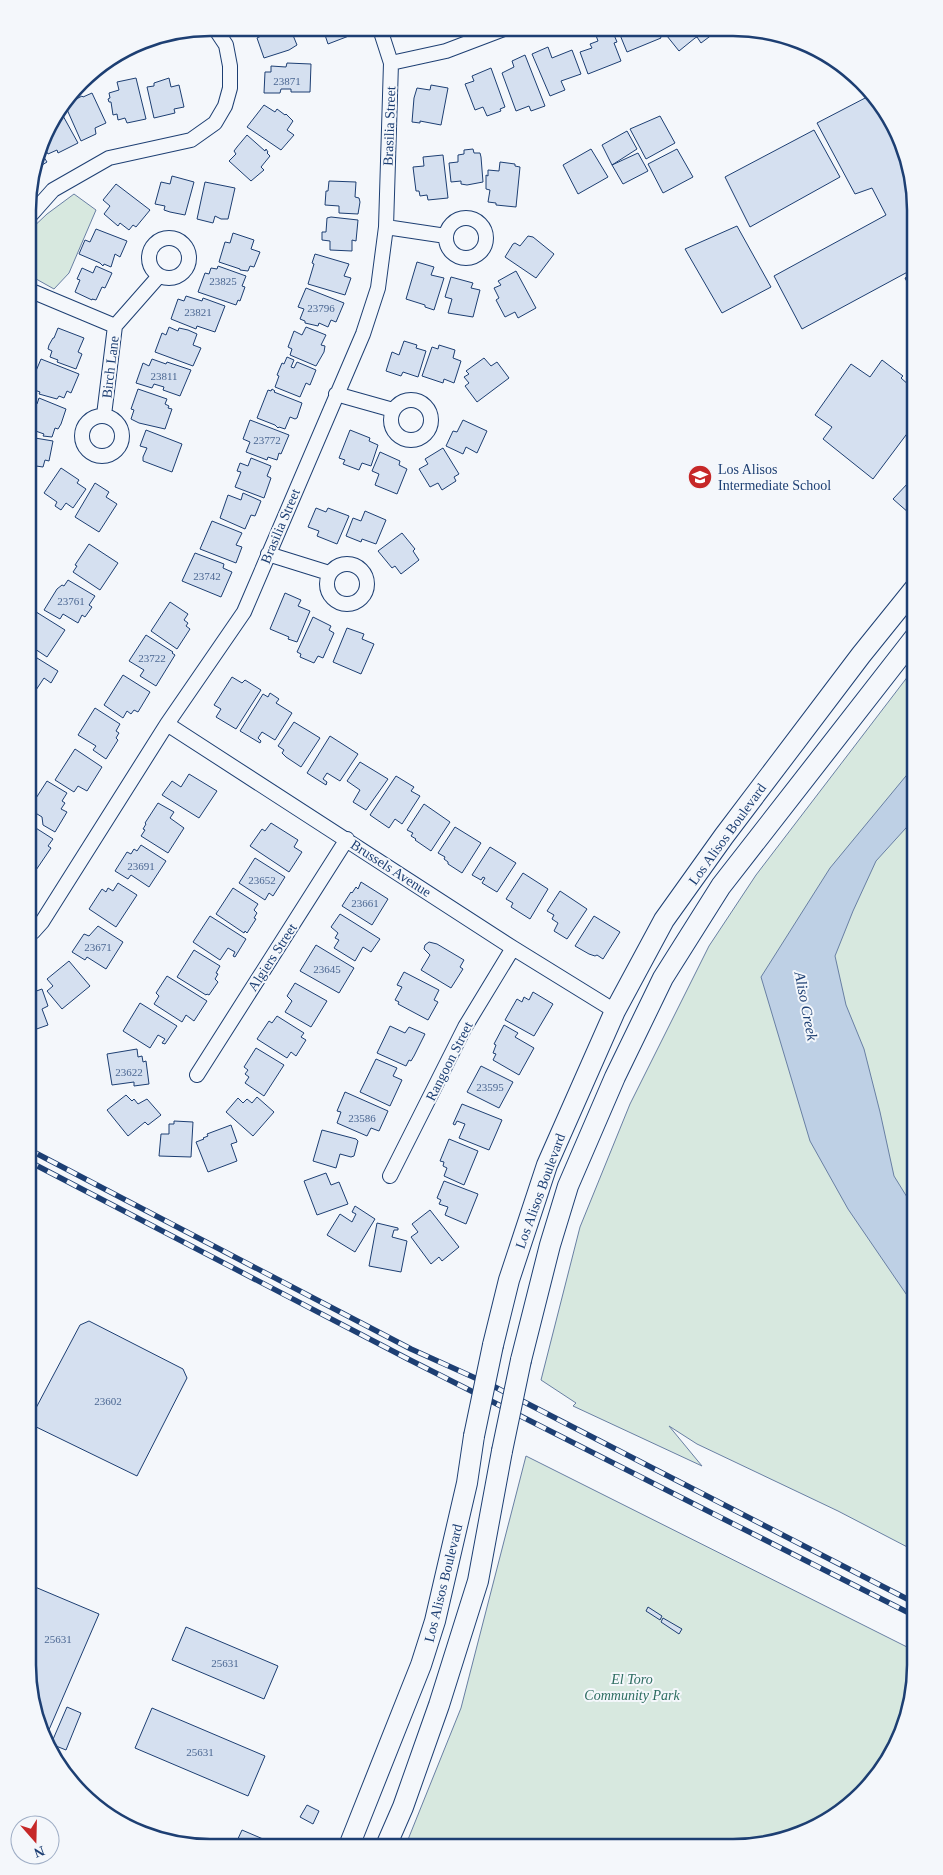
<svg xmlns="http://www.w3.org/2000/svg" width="943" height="1875" font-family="'Times New Roman',serif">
	<rect width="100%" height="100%" fill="#f4f7fb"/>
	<path fill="#d7e8df" stroke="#687fa3" d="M74 194 96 210 69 273 54 289 29 275V231L47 214Z
		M915 667V1551L838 1511 697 1444 669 1426 702 1466 573 1406 576 1403 541 1380 580 1227 630 1104 709 946 756 875Z
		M526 1456 915 1651V1677L902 1734 878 1776 834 1817 791 1838 733 1847H405L461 1708Z"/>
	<path fill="#bed0e5" stroke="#687fa3" d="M915 765V818L876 861 853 911 835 956 846 1005 864 1049 880 1112 894 1176 915 1210V1307L848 1209 810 1141 761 977 830 868Z"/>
	<path fill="#d5e0f0" stroke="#1d3f73" d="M258 28H290L297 45 289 50 264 58 257 38 261 36Z
		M320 28H352L354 34 328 44 324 32 322 33Z
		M594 30H612L617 42 614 43 621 61 588 74 580 52 592 48 590 44 598 41Z
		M618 30H658L661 38 627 52Z
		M663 31H711L713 34 701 43 697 37 695 38 679 51Z
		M548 47 552 58 572 50 581 74 561 81 565 90 550 96 532 54Z
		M525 55 545 106 531 111 529 106 516 111 502 73 514 67 512 61Z
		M287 63 311 64 310 92H291V89H281L280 93H264L265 72H271V66L286 67Z
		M491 68 505 107 500 109 501 111 487 116 483 107 475 110 465 84 474 81 472 76Z
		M136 78 146 119 127 123 125 118 118 120 117 114 113 115 111 102H109L108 99 110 98 109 93 119 90 117 82Z
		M169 78 171 87 179 85 184 107 174 109 175 113 154 118 147 87 154 86V83Z
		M431 85 448 88 441 125 420 121V123L412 122 414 98 417 88 430 90Z
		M92 93 106 123 95 128 96 134 81 141 65 105 82 96 83 97Z
		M869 96 904 158 907 156 916 210 915 268 802 329 774 276 886 215 872 188 855 194 817 123Z
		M264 105 275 112 277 109 285 115 286 114 293 121 287 130 294 135 281 150 247 127Z
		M62 114 78 143 58 153 57 150 48 154 45 149 44 150 42 143 46 129 57 115 58 117Z
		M660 116 675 143 646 159 630 129Z
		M814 130 840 177 750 227 725 177Z
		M627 131 637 149 612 165 602 145Z
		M247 135 265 151 266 149 268 152 267 153 270 156 261 167 264 170 251 181 229 161 236 154 234 151 237 147Z
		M473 149 474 153H480L481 157 483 182 467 185 461 184V181L451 182 449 163 458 162V155L464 154V150Z
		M591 149 608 177 578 194 563 165Z
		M677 149 693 177 663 193 648 164Z
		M40 151 47 162 34 170Z
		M638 153 648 171 623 184 612 165Z
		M443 155 448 198 428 200 427 195 420 196 419 191H416L413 167 424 166 423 157Z
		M500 162 515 164V166L520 167 516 207 496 205V203L488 202 490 190 486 189V175L488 176V170L499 171Z
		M172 176 194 182 185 215 170 212 164 210 165 206 155 204 161 182 170 184Z
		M329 181 356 182 355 197 359 198 360 202 358 214 339 213V206L325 205 326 191H328Z
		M205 182 235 188 228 219H221L215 216 213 223 197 219Z
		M116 184 150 210 136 227 133 225 129 230 120 223 118 226 104 214 110 206 103 200Z
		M331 217 358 220 356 241 352 240V251L330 250V241L322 240V232H326L327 218Z
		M737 226 771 287 722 313 685 249Z
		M96 229 127 241 120 257 115 254 111 267 104 264 103 266 100 263 79 254 85 240 90 242Z
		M233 233 254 240 251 249 260 252 254 267 250 266 248 271 240 270V269L219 262 225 242 230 243Z
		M528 236 533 237 554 254 536 278 505 257 513 244 515 243 520 246Z
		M315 254 349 264 344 276 351 278 345 295 308 284 314 264 312 263Z
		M417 262 434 267 431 275 444 278 434 310 425 307V305L406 299Z
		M96 266 112 273 105 288 102 287 96 300 92 299V300L75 292 80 280 77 279 82 268 93 273Z
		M218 266 246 276 242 286 245 287 240 301 238 300 236 305 198 292 205 273 209 274 211 268 217 269Z
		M516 271 536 308 518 318 515 312 505 317 496 300 499 298 494 288 501 285 498 281Z
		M915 273V297L905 278Z
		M451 277 473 283 471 288 480 290 473 317 448 313 452 299 445 297Z
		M306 288 344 303 336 322 331 320 328 327 319 323 318 326 305 323V321L300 319 304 309 298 307Z
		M186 296 202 301 203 298 225 306 215 332 197 326 196 329 171 319 178 299 184 301Z
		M169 327 178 331 179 328 188 330 197 334 193 345 201 348 193 366 155 352 162 333 166 335Z
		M306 327 326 335 321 345 325 346 324 352 316 366 290 355 292 349 288 347 294 331 302 335Z
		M58 328 84 338 78 352 82 354 76 369 57 362 58 360 50 357 52 351 48 349 49 345 53 338H54Z
		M404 341 417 345 416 348 426 351 418 377 403 372 401 376 386 371 392 352 399 355Z
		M439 345 455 350 453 358 461 361 454 383 444 379 443 383 422 376 432 347 438 349Z
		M287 357 294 360 291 367 294 368 297 362 316 370 310 385 306 383 300 397 275 387 279 376 277 375 282 363 284 364Z
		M484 358 491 366 497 362 509 378 477 402 465 386 469 383 464 377 469 374 466 371Z
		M41 359 79 374 71 393 67 391 64 398 59 396 57 399 39 394 40 392 32 389 36 379 33 378Z
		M152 359 166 364 167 362 191 370 180 396 163 390 164 387 154 384 152 388 136 383 143 363 149 366Z
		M882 360 903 376 901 378 910 386 913 383 915 385V409L909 416 915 423 873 479 823 439 832 427 815 415 851 364 870 377Z
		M138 389 167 399 165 404 169 406 168 408 172 409 165 429 139 423 131 419 134 410 131 409Z
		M272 389 275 391 274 392 302 403 297 418 295 419 290 417 285 429 279 427 278 428 275 425 257 418 268 390 271 391Z
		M39 398 66 409 61 424 58 429 55 428 52 437 43 436 44 434 30 429 34 421 29 419V412L33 402 37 404Z
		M250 420 289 435 281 454 279 453 277 460 268 457 267 460 246 452 250 442 243 439Z
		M463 420 487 431 477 453 466 447 463 454 446 446 453 431 457 432Z
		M146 430 182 444 172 472 143 461V457L147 448 140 446Z
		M350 430 370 438 369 441 378 445 371 466 362 463 359 470 343 464 345 460 339 458Z
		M29 437 53 441 49 461 45 460 43 467 29 465Z
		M443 448 459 474 454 477 456 481 442 490 438 483 430 487 419 469 428 464 425 459Z
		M380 452 400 461 399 465 407 469 397 494 375 485 379 474 372 471Z
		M251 458 271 466 267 476 271 478 264 498 235 487 241 472 237 471 240 463 248 466Z
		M61 468 79 480 77 483 86 489 73 508 66 503 61 510 55 506 57 502 44 493Z
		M909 482 915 489V505L909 513 893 499Z
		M95 483 109 492 106 497 117 504 99 532 75 517Z
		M243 493 261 501 255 516 251 515 245 529 220 518 228 495 241 500Z
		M316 508 326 512 328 508 349 516 337 544 317 536 319 531 308 527Z
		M365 511 386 520 376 544 362 539 361 542 346 536 353 518 361 521Z
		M212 521 242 533 236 545 242 547 236 563 200 549Z
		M402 533 415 549 413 551 419 560 401 574 395 566 392 568 378 551Z
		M89 544 118 563 100 590 73 572 77 566 75 565Z
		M195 553 224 564 223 568 232 572 221 597 182 581Z
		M68 580 95 596 89 605 92 607 85 617 82 615 78 623 63 614 60 619 44 610 57 589 62 585 64 586Z
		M285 593 301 600 298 606 310 611 297 642 288 639 289 637 270 629Z
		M170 602 188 614 184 620 188 623 186 626 190 629 177 649 151 631Z
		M33 610 65 630 47 657 29 645 31 638 29 635 32 630 29 628V618Z
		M313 617 331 626 329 630 334 633 323 658 318 656 314 663 300 657 301 654 297 652Z
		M347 628 364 634 362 639 374 644 361 674 333 662Z
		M146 635 173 652 172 653 175 655 156 686 140 676 144 670 129 661Z
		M29 653 58 671 51 683 44 678 34 693 29 690Z
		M123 675 150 692 138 712 134 710 131 714 127 711 123 718 104 705Z
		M232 677 242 683 245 680 261 690 236 729 216 717 221 709 214 705Z
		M270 693 279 699 276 703 292 713 275 740 262 732 258 738 261 741 260 743 240 731 263 694 268 697Z
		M95 708 120 724 116 731 119 733 116 738 118 740 106 759 93 750 96 746 78 735Z
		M294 722 320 738 301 767 286 757 282 753 284 750 278 746Z
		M330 736 358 754 340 781 327 773 323 779 327 782 326 785 307 773Z
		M75 749 102 767 87 791 78 786 74 792 55 780Z
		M360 762 388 779 366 810 353 802 360 790 347 781Z
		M189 774 217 791 199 818 162 795 172 781 181 787Z
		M396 776 414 787 411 791 420 796 402 824 395 819 389 828 370 815Z
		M47 781 67 793 62 801 65 803 61 809 67 812 55 832 43 825 42 817 29 809Z
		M158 803 174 812 170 818 184 828 168 853 141 836 145 830 143 829 146 824 145 823Z
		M424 804 450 822 431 851 415 840 416 839 411 836 413 833 407 830Z
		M28 823 53 839 48 846 51 848 34 873 28 869Z
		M271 823 298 840 294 847 302 852 289 872 250 846 262 829 265 831Z
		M455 827 481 843 462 873 448 864V862L444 859 445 857 438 853Z
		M141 845 166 861 149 887 131 875 128 879 115 871 127 852 131 854 134 849 137 851Z
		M490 847 516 863 497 892 482 883 485 878 483 877 481 880 472 875Z
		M255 858 285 877 273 896 269 893 265 900 239 883Z
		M523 873 548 889 530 919 511 907 513 903 506 899Z
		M361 882 388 899 372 925 342 906 351 892 352 893 356 887 358 889Z
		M118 883 137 895 116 927 89 909 102 889 106 892 108 888 113 891Z
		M233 888 258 904 254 910 257 913 254 918 256 919 247 933 245 931 244 933 216 914Z
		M560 891 587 909 567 939 554 931 558 923 552 919 554 915 547 911Z
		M340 914 380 939 371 952 363 947 355 961 334 948 339 940 335 938 338 933 331 927Z
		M210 916 246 939 235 957 233 956 235 952 228 948 220 960 193 942Z
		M594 916 620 932 603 959 597 955 595 956 589 954 575 946Z
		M98 926 123 942 106 969 87 957 85 960 72 952 84 934 89 936Z
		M429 942 437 944 464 960 460 967 463 969 451 988 421 970 430 955 424 949 425 945Z
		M316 945 354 968 339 993 300 971Z
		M194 950 220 966 216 973 218 974 215 979 218 982 209 995 207 994 206 995 177 977Z
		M69 961 90 986 62 1009 47 991 53 986 47 979Z
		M404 972 439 990 434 1000 438 1002 428 1020 398 1004 399 1002 395 1000 402 987 397 985Z
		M167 976 207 1001 194 1021 186 1015 182 1022 154 1004 159 996 156 993Z
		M295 983 327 1001 311 1027 285 1012 292 1001 287 996Z
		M42 989 48 1006 42 1009 48 1025 28 1032V994Z
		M533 992 553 1004 534 1036 505 1020 517 999 522 1002 524 997 529 1000Z
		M140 1003 177 1026 165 1044 162 1043 165 1039 158 1035 150 1048 123 1031Z
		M277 1016 304 1033 301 1037 306 1040 296 1056 291 1052 287 1058 257 1039 269 1021 272 1023Z
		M504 1025 518 1033 515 1037 534 1048 519 1075 493 1060 496 1054 493 1053 496 1045 494 1044Z
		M390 1026 405 1033 409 1027 425 1034 414 1056 411 1061 409 1060 406 1066 377 1053Z
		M256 1048 284 1065 264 1096 245 1083 249 1077 245 1074 248 1070 244 1067Z
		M137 1049 138 1057 142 1056 143 1062 146 1061 149 1084 134 1086V1082L112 1085 107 1054Z
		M376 1059 397 1068 393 1076 402 1080 390 1106 360 1092Z
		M481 1066 513 1082 499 1108 467 1092Z
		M345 1092 388 1111 379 1131 371 1128 367 1136 337 1123 341 1112 337 1111Z
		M126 1095 132 1101 134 1099 138 1104 147 1099 161 1115 148 1125 145 1122 128 1136 107 1110Z
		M257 1097 274 1112 253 1136 226 1112 238 1098 243 1103 247 1099 252 1103Z
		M462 1104 502 1120 489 1150 459 1138 465 1124 457 1121 455 1125 453 1124Z
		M174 1121 193 1122 191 1157 159 1156 161 1134H169V1124H174Z
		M231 1125 237 1142 231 1144 237 1161 208 1172 196 1142 204 1139 203 1138 208 1136 207 1134Z
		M322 1130 356 1139 358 1141 354 1156 351 1157 340 1154 336 1168 313 1161Z
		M449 1139 478 1151 464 1185 444 1176 447 1168 443 1166 444 1162 440 1161Z
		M326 1173 331 1185 339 1182 348 1204 317 1215 304 1181Z
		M444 1181 478 1194 466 1224 445 1215 448 1207 439 1204 441 1200 437 1198Z
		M355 1206 375 1219 355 1252 327 1235 340 1214 352 1222 356 1214 352 1212Z
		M430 1210 459 1247 442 1261 439 1257 431 1264 411 1237 418 1232 412 1224Z
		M377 1223 398 1228V1230H394L392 1237 407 1241 401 1272 369 1266Z
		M89 1321 183 1369 187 1378 137 1476 28 1423 80 1325Z
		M35 1587 99 1614 45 1739 37 1723 28 1665V1603Z
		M648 1607 662 1616 660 1620 646 1611Z
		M663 1618 682 1629 679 1634 661 1622Z
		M186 1627 278 1666 264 1699 172 1660Z
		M67 1707 81 1713 66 1750 51 1744Z
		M152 1708 265 1756 248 1796 135 1748Z
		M307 1805 319 1811 313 1824 300 1817Z
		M242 1830 270 1842 268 1846H242L236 1843Z"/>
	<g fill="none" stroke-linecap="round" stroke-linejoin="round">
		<g stroke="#1d3f73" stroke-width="16">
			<path id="minor" d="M391 63 446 51 504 29
				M29 217 53 190 109 158 191 140 215 123 225 106 230 88V66L226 45 216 30 211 28
				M446 238a20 20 0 1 1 40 0a20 20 0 1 1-40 0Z
				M386 227 446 236
				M149 258a20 20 0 1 1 40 0a20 20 0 1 1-40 0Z
				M29 290 115 326
				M336 394 393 410
				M391 420a20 20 0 1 1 40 0a20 20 0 1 1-40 0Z
				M104 415 115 326 159 276
				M82 436a20 20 0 1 1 40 0a20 20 0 1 1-40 0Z
				M268 554 329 573
				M327 584a20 20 0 1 1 40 0a20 20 0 1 1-40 0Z
				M167 724 513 948 615 1011
				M28 935 33 932 42 922 167 724 244 612 363 334 378 288 386 227 391 63 380 29
				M197 1075 347 839
				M390 1176 465 1027 513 948"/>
		</g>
		<g stroke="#1d3f73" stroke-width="22">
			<path id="secondary" d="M493 1345 509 1280 547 1165 615 1011 664 920 724 836 861 655 915 588
				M521 1360 550 1245 568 1186 615 1077 663 978 721 886 915 637
				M349 1846 421 1665 435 1621 467 1483 474 1436
				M386 1846 403 1807 439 1705 478 1581 502 1451"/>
		</g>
		<use href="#minor" stroke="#f4f7fb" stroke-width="14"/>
		<use href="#secondary" stroke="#f4f7fb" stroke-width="20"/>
		<g stroke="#1d3f73" stroke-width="5.5">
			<path id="rail" d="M28 1149 411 1349 493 1386 915 1603
				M28 1161 408 1359 915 1616"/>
		</g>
		<use href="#rail" stroke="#f4f7fb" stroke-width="4" stroke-dasharray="11" stroke-linecap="butt"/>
		<g stroke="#1d3f73" stroke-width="22" stroke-linecap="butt">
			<path id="secondary-bridge" d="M474 1436 493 1345
				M502 1451 521 1360"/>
		</g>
		<use href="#secondary-bridge" stroke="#f4f7fb" stroke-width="20"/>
	</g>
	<defs>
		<g id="school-disc" transform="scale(1.25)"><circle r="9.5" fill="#c62828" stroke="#f4f7fb"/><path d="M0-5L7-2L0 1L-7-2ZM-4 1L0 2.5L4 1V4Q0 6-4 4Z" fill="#fff"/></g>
	</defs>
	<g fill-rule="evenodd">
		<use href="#school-disc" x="700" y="477"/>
	</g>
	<g text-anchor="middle" stroke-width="4" stroke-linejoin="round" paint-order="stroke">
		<g font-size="11" fill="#4b6792">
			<text x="287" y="85">23871</text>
			<text x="223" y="285">23825</text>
			<text x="321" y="312">23796</text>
			<text x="198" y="316">23821</text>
			<text x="164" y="380">23811</text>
			<text x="267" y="444">23772</text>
			<text x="207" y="580">23742</text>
			<text x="71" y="605">23761</text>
			<text x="152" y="662">23722</text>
			<text x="141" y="870">23691</text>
			<text x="262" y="884">23652</text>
			<text x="365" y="907">23661</text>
			<text x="98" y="951">23671</text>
			<text x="327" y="973">23645</text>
			<text x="129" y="1076">23622</text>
			<text x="490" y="1091">23595</text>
			<text x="362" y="1122">23586</text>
			<text x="108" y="1405">23602</text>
			<text x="58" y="1643">25631</text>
			<text x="225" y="1667">25631</text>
			<text x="200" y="1756">25631</text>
		</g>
		<g font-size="14" fill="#1d3f73" stroke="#f4f7fb">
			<text transform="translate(389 126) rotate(-88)" y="5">Brasilia Street</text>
			<text transform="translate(110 367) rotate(-83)" y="5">Birch Lane</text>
			<text transform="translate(280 526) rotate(-67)" y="5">Brasilia Street</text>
			<text transform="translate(727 834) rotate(-54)" y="5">Los Alisos Boulevard</text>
			<text transform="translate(391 868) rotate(33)" y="5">Brussels Avenue</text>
			<text transform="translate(272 957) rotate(-57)" y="5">Algiers Street</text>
			<text transform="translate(449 1061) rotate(-63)" y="5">Rangoon Street</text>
			<text transform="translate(540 1191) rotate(-70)" y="5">Los Alisos Boulevard</text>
			<text transform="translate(443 1583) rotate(-76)" y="5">Los Alisos Boulevard</text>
		</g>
		<g font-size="14" fill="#1d3f73" stroke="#f4f7fb" text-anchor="start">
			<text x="718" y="474">Los Alisos<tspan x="718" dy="16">Intermediate School</tspan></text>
		</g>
		<g font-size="14" font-style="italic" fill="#2c6c60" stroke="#f4f7fb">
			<text x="632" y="1684">El Toro<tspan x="632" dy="16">Community Park</tspan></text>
		</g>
		<g font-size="15" font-style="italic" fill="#1d3f73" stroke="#f4f7fb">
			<text transform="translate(806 1006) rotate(79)" y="5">Aliso Creek</text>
		</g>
	</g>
	<path d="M0 0H943V1875H0ZM210 36H733A174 174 0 0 1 907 210V1665A174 174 0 0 1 733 1839H210A174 174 0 0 1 36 1665V210A174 174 0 0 1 210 36Z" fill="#f4f7fb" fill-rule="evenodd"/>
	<path fill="none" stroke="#1d3f73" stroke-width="2.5" d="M210 36H733A174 174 0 0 1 907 210V1665A174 174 0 0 1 733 1839H210A174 174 0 0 1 36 1665V210A174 174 0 0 1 210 36Z"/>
	<g transform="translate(35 1840) rotate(160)"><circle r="24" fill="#f4f7fb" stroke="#9eadc5"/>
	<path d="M0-4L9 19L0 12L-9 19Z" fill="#c62828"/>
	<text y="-8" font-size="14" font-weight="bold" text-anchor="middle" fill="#1d3f73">N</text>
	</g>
</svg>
